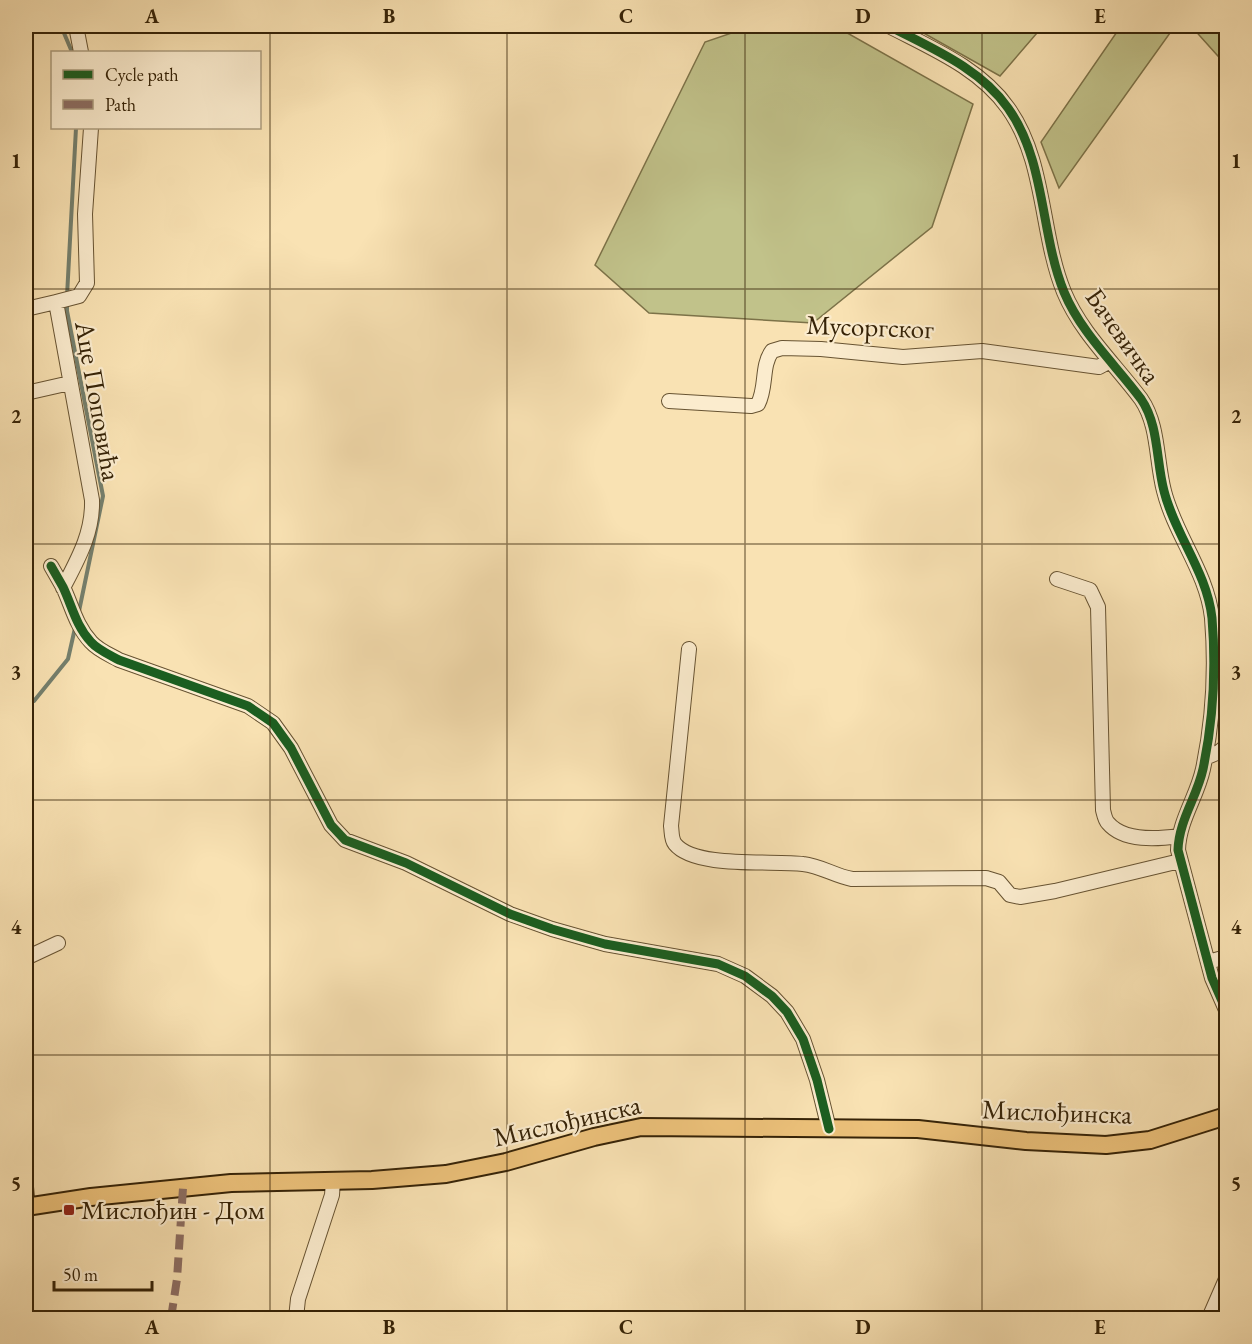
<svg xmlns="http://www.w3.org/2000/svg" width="1252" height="1344" font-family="'EB Garamond',serif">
	<rect width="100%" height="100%" fill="#f9e2b3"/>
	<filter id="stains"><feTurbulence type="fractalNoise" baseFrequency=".00333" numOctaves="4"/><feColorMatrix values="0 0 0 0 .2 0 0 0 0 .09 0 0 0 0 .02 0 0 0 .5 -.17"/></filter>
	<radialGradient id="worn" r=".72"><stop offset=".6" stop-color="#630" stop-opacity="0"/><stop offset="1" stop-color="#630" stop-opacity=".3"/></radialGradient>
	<path fill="#c1c28a" stroke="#7c7248" stroke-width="1.5" d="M752 26H835L973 104 932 227 813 323 649 313 595 265 705 42Z
		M911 26H1043L1000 76Z
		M1121 26H1175L1059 188 1041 142Z
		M1191 26H1226V65Z"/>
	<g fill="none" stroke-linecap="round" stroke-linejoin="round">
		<path stroke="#747f6d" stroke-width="4" d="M61 26 72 52
			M67 296 76 128
			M67 304V311L103 496 79 611
			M26 703 34 701 68 659 75 628"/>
		<g stroke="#675332" stroke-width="16">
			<path id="minor" d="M76 26 81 52
				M889 26C931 48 980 68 1008 108 1046 161 1040 233 1064 292 1081 333 1115 364 1141 399 1159 425 1156 461 1164 491 1175 535 1207 572 1212 618 1216 667 1213 721 1203 769 1197 797 1179 820 1178 850L1212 978 1226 1010
				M26 309 56 302
				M26 393 70 383
				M669 401 751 406 758 404C767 387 761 366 772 351L782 348 821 349 903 357 982 351 1099 367 1110 361
				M51 566C55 573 59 580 63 587 72 606 76 626 91 642 98 650 110 655 119 660L248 706 273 723 291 748 331 825 345 840 406 863 510 914 552 929 605 944 718 964 745 976 772 996 787 1012 803 1039 817 1080 829 1129
				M1057 579 1090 590 1098 607 1103 810C1104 814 1105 820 1108 823 1124 842 1158 839 1179 836
				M63 588C78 559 93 533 92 500L56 302 79 296 87 283 85 214 91 128
				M689 649 671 826C672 832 671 839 675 844 695 869 774 860 803 864 821 866 835 876 852 879L986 878 999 882 1010 895 1020 897 1055 891 1180 861
				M1205 758 1219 752 1226 746
				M26 958 58 943
				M1208 962 1226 957
				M26 1187 28 1207
				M296 1318 298 1299 332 1195 333 1181
				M1209 1318 1226 1279"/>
		</g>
		<g stroke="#362307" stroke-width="20">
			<path id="major" d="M26 1207 91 1197 231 1183 372 1180 446 1174 506 1162 594 1137 641 1127 918 1129 1026 1141 1106 1145 1150 1140 1226 1116"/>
		</g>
		<use href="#minor" stroke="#fbecce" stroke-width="14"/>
		<use href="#major" stroke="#ecc17a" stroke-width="16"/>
		<path stroke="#8d6e63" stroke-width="8" stroke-dasharray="15 8" stroke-linecap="butt" d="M171 1318 177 1279 183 1188"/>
		<g stroke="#fbecce" stroke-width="13">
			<path id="cycleway" d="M889 26C931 48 980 68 1008 108 1046 161 1040 233 1064 292 1081 333 1115 364 1141 399 1159 425 1156 461 1164 491 1175 535 1207 572 1212 618 1216 667 1213 721 1203 769 1197 797 1179 820 1178 850L1212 978 1226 1010
				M51 566C55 573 59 580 63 587 72 606 76 626 91 642 98 650 110 655 119 660L248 706 273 723 291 748 331 825 345 840 406 863 510 914 552 929 605 944 718 964 745 976 772 996 787 1012 803 1039 817 1080 829 1129"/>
		</g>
		<use href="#cycleway" stroke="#1b5e20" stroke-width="9"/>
	</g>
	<path fill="none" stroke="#362307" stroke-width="1.5" stroke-opacity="0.55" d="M270 26V1318M507 26V1318M745 26V1318M982 26V1318M26 289H1226M26 544H1226M26 800H1226M26 1055H1226"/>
	<rect fill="#8f2418" stroke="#fbecce" stroke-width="2" x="63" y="1204" width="12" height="12" rx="3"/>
	<g text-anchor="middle" stroke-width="4.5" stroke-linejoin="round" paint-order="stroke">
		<g font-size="27" fill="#362307" stroke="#fbecce">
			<text transform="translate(870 327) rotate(2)" y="9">Мусоргског</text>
			<text transform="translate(1123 336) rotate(55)" y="9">Бачевичка</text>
			<text transform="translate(98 401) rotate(80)" y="9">Аце Поповића</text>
			<text transform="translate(1057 1112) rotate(2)" y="9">Мислођинска</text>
			<text transform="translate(567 1121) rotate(-13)" y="9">Мислођинска</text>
		</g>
		<g font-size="27" fill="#362307" stroke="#fbecce" text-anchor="start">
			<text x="81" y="1219">Мислођин - Дом</text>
		</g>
	</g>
	<rect width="1252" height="1344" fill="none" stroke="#f9e2b3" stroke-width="66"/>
	<rect x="51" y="51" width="210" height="78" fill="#fbecce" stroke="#ac9c7e" stroke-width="1.5"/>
	<rect x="63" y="70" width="30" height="9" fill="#1b5e20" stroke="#ac9c7e" stroke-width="1.5"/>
	<text x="105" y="81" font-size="18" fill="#362307">Cycle path</text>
	<rect x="63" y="100" width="30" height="9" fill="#8d6e63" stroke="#ac9c7e" stroke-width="1.5"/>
	<text x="105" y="111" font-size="18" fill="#362307">Path</text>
	<path d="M54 1281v9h98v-9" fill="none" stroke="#362307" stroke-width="3"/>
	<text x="63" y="1281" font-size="18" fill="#362307" stroke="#fbecce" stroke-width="4.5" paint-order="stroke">50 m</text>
	<rect x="33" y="33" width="1186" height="1278" fill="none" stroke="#362307" stroke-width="2"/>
	<g font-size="20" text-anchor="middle" font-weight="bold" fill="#362307">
		<text x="152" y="23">A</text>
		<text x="389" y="23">B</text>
		<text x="626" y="23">C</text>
		<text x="863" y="23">D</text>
		<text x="1100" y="23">E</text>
		<text x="16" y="168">1</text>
		<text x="1236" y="168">1</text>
		<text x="16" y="423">2</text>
		<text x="1236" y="423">2</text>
		<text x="16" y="679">3</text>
		<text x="1236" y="679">3</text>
		<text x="16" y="934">4</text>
		<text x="1236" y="934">4</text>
		<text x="16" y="1190">5</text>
		<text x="1236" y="1190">5</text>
		<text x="152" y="1334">A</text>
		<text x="389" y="1334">B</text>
		<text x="626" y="1334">C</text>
		<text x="863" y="1334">D</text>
		<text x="1100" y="1334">E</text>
	</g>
	<rect width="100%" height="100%" filter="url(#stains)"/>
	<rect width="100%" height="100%" fill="url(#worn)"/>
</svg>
